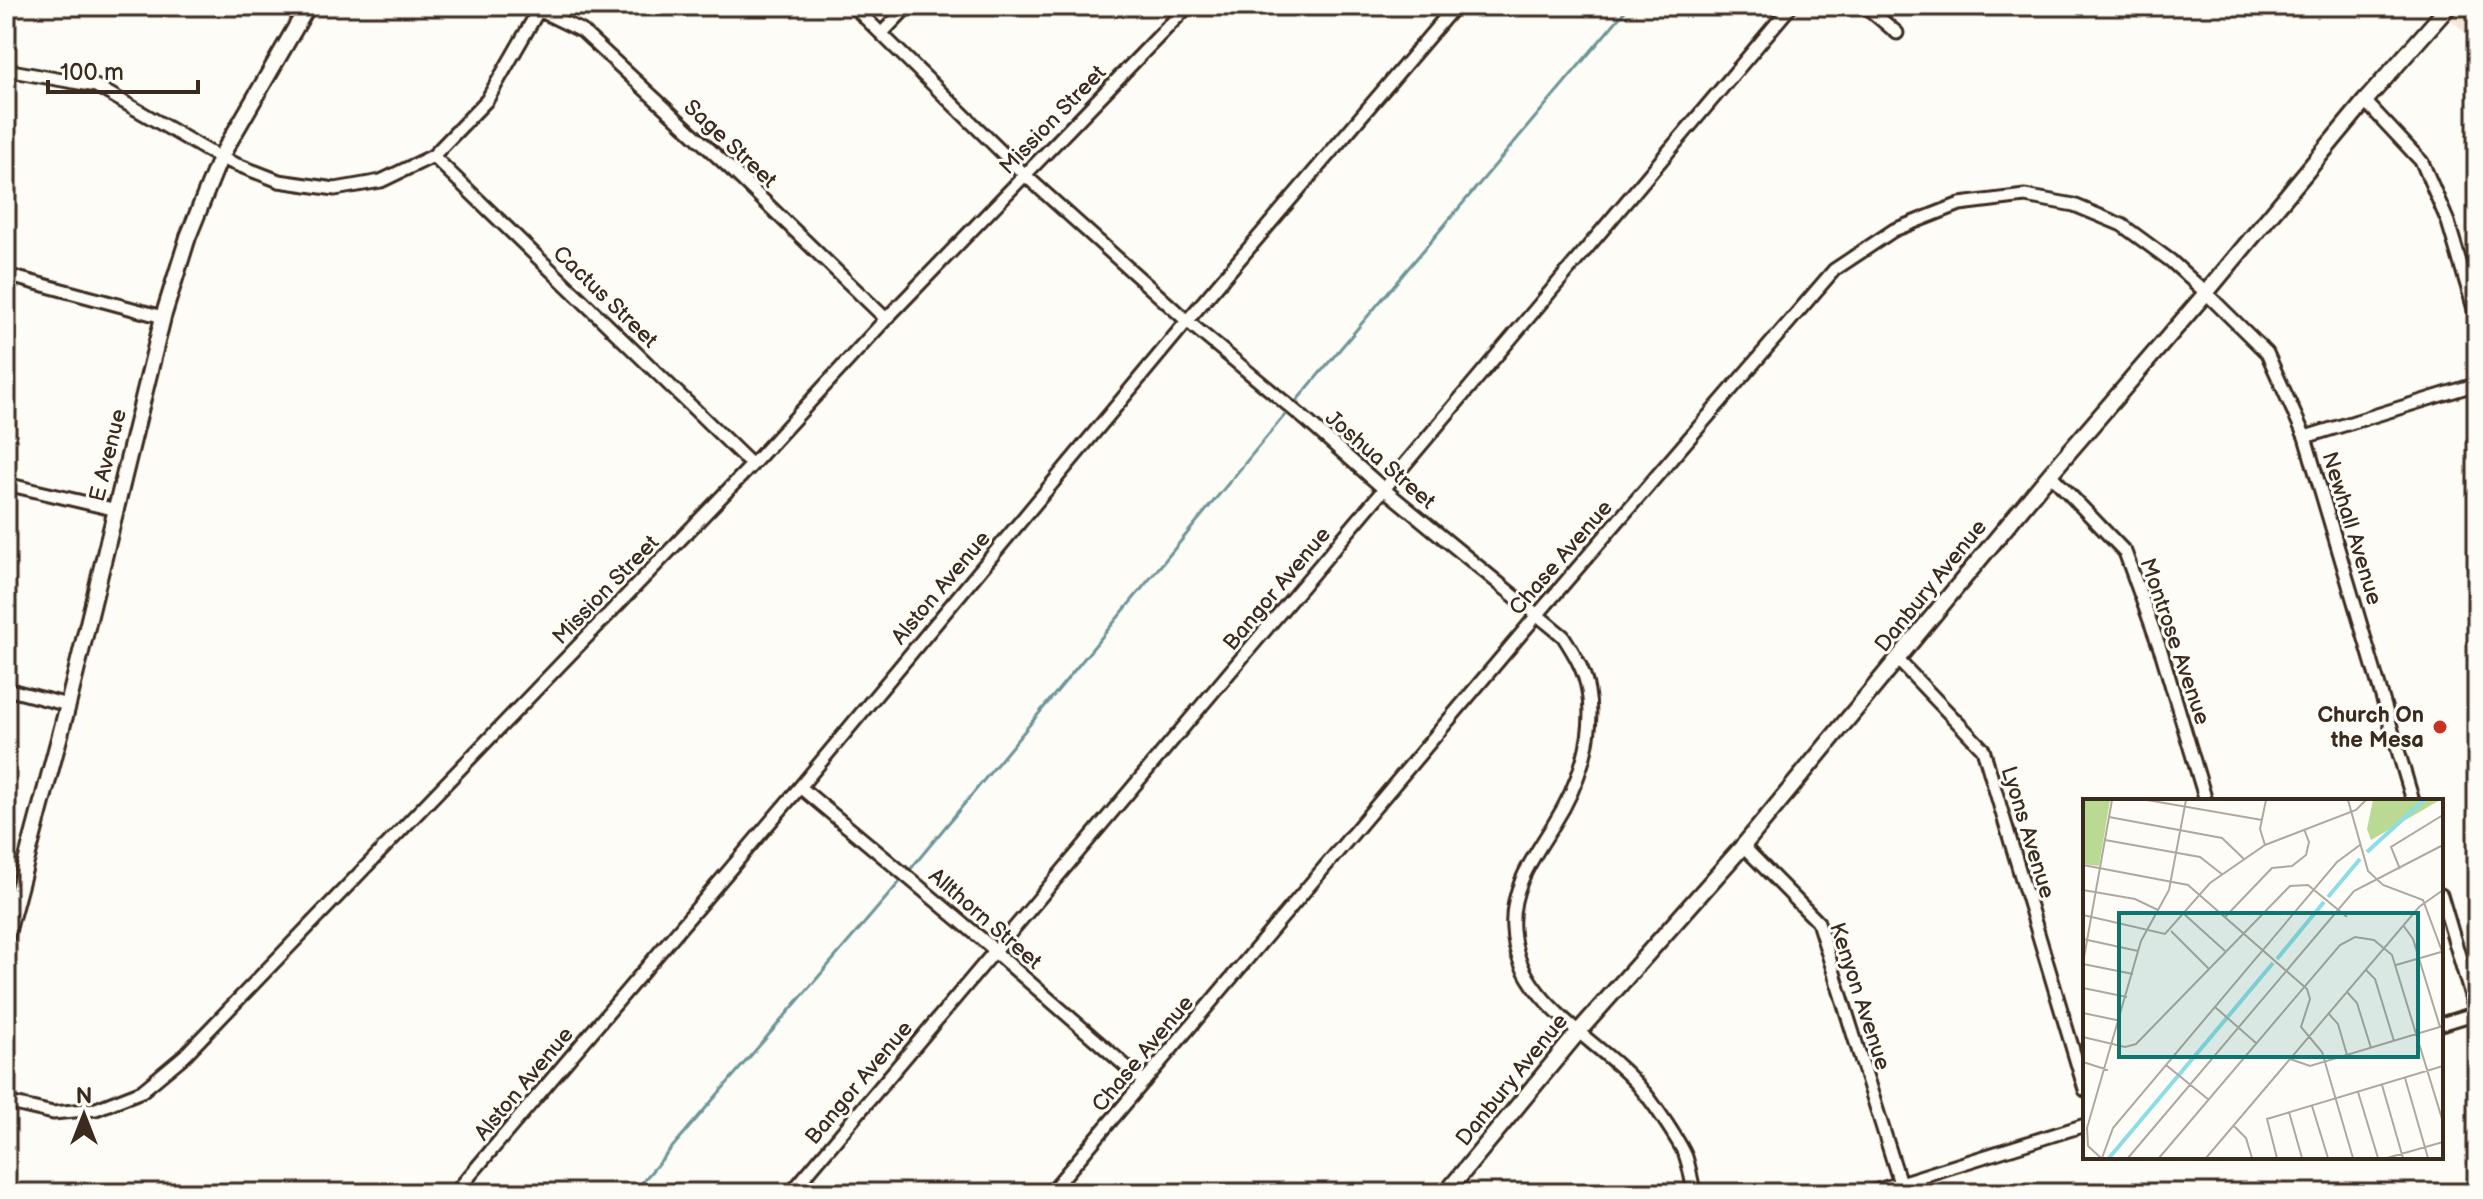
<svg xmlns="http://www.w3.org/2000/svg" width="2483" height="1199" font-family="'Balsamiq Sans',sans-serif">
	<rect width="100%" height="100%" fill="#fdfcf7"/>
	<filter id="ink" filterUnits="userSpaceOnUse"><feTurbulence type="fractalNoise" baseFrequency=".0125" numOctaves="2"/><feDisplacementMap in="SourceGraphic" scale="16" xChannelSelector="R" yChannelSelector="G"/><feConvolveMatrix kernelMatrix="1 2 1 2 8 2 1 2 1" color-interpolation-filters="sRGB"/></filter>
	<g filter="url(#ink)">
		<path fill="#f5e6d9" d="M2464 6H2477V44L2451 19Z"/>
		<g fill="none" stroke-linecap="round" stroke-linejoin="round">
			<path stroke="#6c9597" stroke-width="3" d="M1293 405 1629 6
				M909 871 1288 411
				M633 1193 904 877"/>
			<g stroke="#3b2a1e" stroke-width="17">
				<path id="minor" d="M853 6 1026 176 1187 321 1306 420 1385 490 1563 636C1574 653 1585 671 1588 691 1596 736 1578 786 1554 824 1533 858 1510 888 1513 929 1516 1004 1601 1039 1643 1091 1653 1102 1681 1144 1686 1157 1690 1169 1692 1181 1694 1193
					M1865 6 1897 33
					M539 10 582 31 734 172 886 319
					M882 33 908 6
					M6 70 96 86 220 158 279 181 335 189 381 181 433 156 487 100 541 6
					M2365 101 2422 162 2448 222 2477 319
					M433 156 752 465
					M6 275 163 317
					M2305 437 2477 384
					M2050 474 2125 552 2162 654 2206 801
					M6 484 117 510
					M1898 660 1983 749 2085 1090
					M6 689 68 705
					M800 787 990 946 995 952 1144 1082
					M1743 846 1818 922 1900 1183
					M2441 895 2477 1016
					M2441 1024 2477 1013
					M6 1102 53 1113 96 1109 142 1091 184 1056 752 465 886 319 1188 6
					M455 1193 800 787 1187 321 1455 6
					M791 1193 1791 6
					M1050 1193 1538 614 1834 270 1894 230 1960 204 2025 196 2074 205 2122 225 2171 261 2206 293 2267 353 2305 437 2413 801
					M1868 1193 2085 1125"/>
			</g>
			<g stroke="#3b2a1e" stroke-width="20">
				<path id="tertiary" d="M6 937 68 705 163 317 188 237 220 158 308 6
					M1446 1193 1580 1030 1743 846 2050 474 2206 293 2365 101 2449 6"/>
			</g>
			<use href="#minor" stroke="#fdfcf7" stroke-width="11"/>
			<use href="#tertiary" stroke="#fdfcf7" stroke-width="14"/>
		</g>
	</g>
	<circle fill="#c8321e" stroke="#fdfcf7" stroke-width="3" cx="2440" cy="727" r="8"/>
	<g text-anchor="middle" stroke-width="6" stroke-linejoin="round" paint-order="stroke">
		<g font-size="22" fill="#3b2a1e" stroke="#fdfcf7">
			<text transform="translate(1052 119) rotate(-46)" y="8">Mission Street</text>
			<text transform="translate(731 143) rotate(43)" y="8">Sage Street</text>
			<text transform="translate(606 296) rotate(44)" y="8">Cactus Street</text>
			<text transform="translate(107 455) rotate(-76)" y="8">E Avenue</text>
			<text transform="translate(1381 459) rotate(41)" y="8">Joshua Street</text>
			<text transform="translate(2353 528) rotate(73)" y="8">Newhall Avenue</text>
			<text transform="translate(1560 557) rotate(-49)" y="8">Chase Avenue</text>
			<text transform="translate(1930 585) rotate(-51)" y="8">Danbury Avenue</text>
			<text transform="translate(940 587) rotate(-50)" y="8">Alston Avenue</text>
			<text transform="translate(1276 588) rotate(-50)" y="8">Bangor Avenue</text>
			<text transform="translate(605 589) rotate(-46)" y="8">Mission Street</text>
			<text transform="translate(2176 641) rotate(71)" y="8">Montrose Avenue</text>
			<text transform="translate(2029 832) rotate(73)" y="8">Lyons Avenue</text>
			<text transform="translate(986 918) rotate(41)" y="8">Allthorn Street</text>
			<text transform="translate(1861 996) rotate(72)" y="8">Kenyon Avenue</text>
			<text transform="translate(1142 1053) rotate(-50)" y="8">Chase Avenue</text>
			<text transform="translate(1511 1079) rotate(-51)" y="8">Danbury Avenue</text>
			<text transform="translate(858 1082) rotate(-50)" y="8">Bangor Avenue</text>
			<text transform="translate(523 1083) rotate(-50)" y="8">Alston Avenue</text>
		</g>
		<g font-size="22" font-weight="bold" fill="#3b2a1e" stroke="#fdfcf7" text-anchor="end">
			<text x="2424" y="722">Church On<tspan x="2424" dy="25">the Mesa</tspan></text>
		</g>
	</g>
	<g transform="translate(2083 799)">
		<rect width="360" height="360" fill="#fdfcf7"/>
		<path d="M0 1H27L16 67 0 65ZM290 1H357L288 41 284 30Z" fill="#bad992"/>
		<path fill="none" stroke="#8ddde7" stroke-width="4" d="M284 53 341 1M245 98 277 60M194 160 241 103M26 359 190 164"/>
		<path fill="none" stroke="#afa8a0" stroke-width="2" d="M64 1 179 21M265 1 285 72 300 86 340 101 360 155M26 18 139 39 161 60M22 41 117 58 140 76M182 46 177 30 183 1M0 66 105 86 224 190 227 200 218 228 239 253 270 359M317 70 308 48 360 16M0 91 52 100 75 111M101 115 142 152M0 116 82 135 127 84 182 46 273 11 283 1M142 118 189 69 209 67 223 56 226 43 221 30M320 126 330 140 357 228M88 132 126 170M0 140 55 152M0 164 29 1M0 165 50 175M313 166 358 153M283 171 292 180 311 242M0 189 44 198M264 193 274 204 288 249M132 208 173 244M0 214 38 222M246 215 255 225 264 256M0 238 42 248 53 245 207 87 225 86 264 118M207 260 227 267 360 227M0 263 25 271M83 266 126 301M322 279 345 359M299 286 320 359M275 293 295 359M229 307 245 359M206 313 219 359M151 327 163 339 169 359M18 359 5 347 4 329 58 142 86 91 103 1M19 359 30 329 254 63 277 46M45 359 271 92 360 46M76 359 257 146 272 138 291 141 309 156 360 323M123 359 336 108 360 91M194 359 184 320 360 267M304 359 360 343"/>
		<path fill="#0f766e" fill-opacity="0.15" stroke="#0f766e" stroke-width="4" d="M36 114H335V258H36Z"/>
		<rect width="360" height="360" fill="none" stroke="#3b2a1e" stroke-width="4"/>
	</g>
	<rect width="2483" height="1199" fill="none" stroke="#fdfcf7" stroke-width="32"/>
	<rect x="16" y="16" width="2451" height="1167" fill="none" stroke="#3b2a1e" stroke-width="3" filter="url(#ink)"/>
	<g transform="translate(84 1115)" stroke="#fdfcf7" stroke-width="6" paint-order="stroke">
	<path d="M0-6L14 30L0 20L-14 30Z" fill="#3b2a1e"/>
	<text y="-12" font-size="22" font-weight="bold" text-anchor="middle" fill="#3b2a1e">N</text>
	</g>
	<path d="M48 80v12h150v-12" fill="none" stroke="#3b2a1e" stroke-width="4"/>
	<text x="60" y="80" font-size="24" fill="#3b2a1e" stroke="#fdfcf7" stroke-width="6" paint-order="stroke">100 m</text>
</svg>
